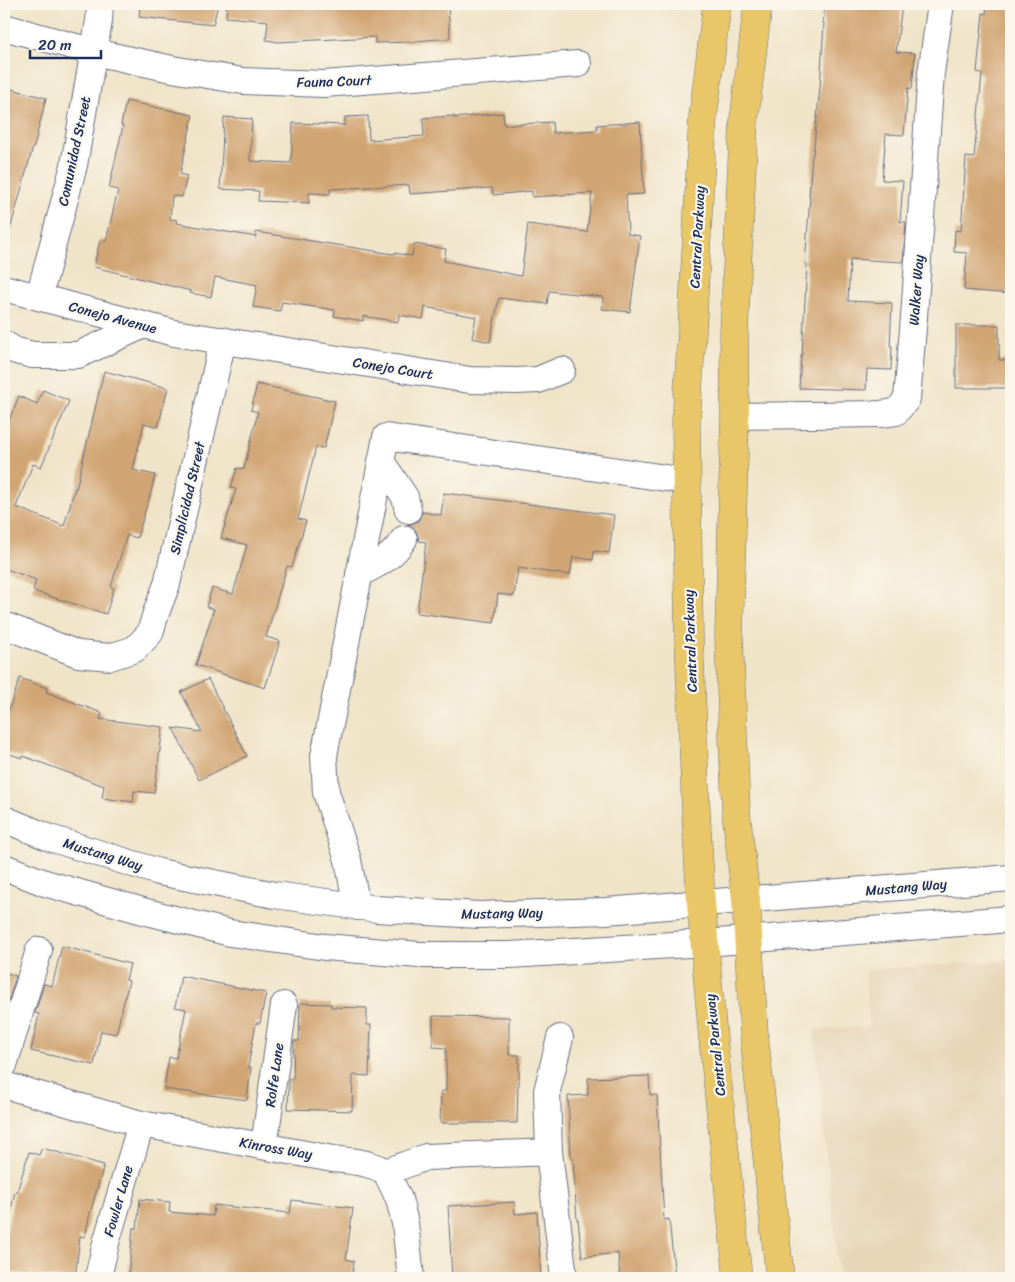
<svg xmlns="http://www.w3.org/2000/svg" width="1015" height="1282" font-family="Sriracha,sans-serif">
	<rect width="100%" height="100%" fill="#fbf7ec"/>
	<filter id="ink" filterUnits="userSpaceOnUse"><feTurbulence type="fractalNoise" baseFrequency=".02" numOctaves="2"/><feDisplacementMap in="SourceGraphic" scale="10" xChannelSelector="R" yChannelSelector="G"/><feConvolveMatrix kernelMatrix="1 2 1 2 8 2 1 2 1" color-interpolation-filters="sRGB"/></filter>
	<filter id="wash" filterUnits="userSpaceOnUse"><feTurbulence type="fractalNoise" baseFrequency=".0096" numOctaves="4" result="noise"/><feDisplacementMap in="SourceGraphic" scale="20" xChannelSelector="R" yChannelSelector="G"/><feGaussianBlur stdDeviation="1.12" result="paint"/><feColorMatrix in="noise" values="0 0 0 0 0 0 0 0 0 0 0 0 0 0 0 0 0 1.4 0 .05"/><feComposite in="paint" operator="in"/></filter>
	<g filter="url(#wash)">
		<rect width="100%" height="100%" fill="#f0e4c8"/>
		<path fill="#e7d5b8" d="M1011 960V1278H839L814 1030 869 1026 865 970Z"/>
		<g id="blocks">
			<path fill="#d1a573" d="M140 4H218L213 25 139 17Z
				M227 4H448L450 38 416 41 417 42 375 43V37L278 42 266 40 268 21 226 17Z
				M825 4H902L896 52 915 53 912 89 908 88 904 135 886 134 882 180 903 181 900 222H906L903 262 850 259 848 301 892 303 890 346H892L891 370 867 369 866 390 799 388 801 355H802L807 264H805L810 197H809L812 155H813L820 87 824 23H823Z
				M987 4H1011V294L964 290 967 253 954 252 955 230 961 231 966 157 974 158 982 73 977 72 983 13 986 14Z
				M4 87 46 98 34 147H33L10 230 4 229Z
				M126 101 193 115 180 174 187 176 182 197 172 196 170 219 177 220 176 223 256 237V232L393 254 394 253 412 256 414 244 446 249 444 261 521 276 528 224 587 232 592 193 532 197V191L493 195 492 188 410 194 409 185 330 189V194L309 193V203L258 201 259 191 220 189 224 117 252 119 250 161 291 163 293 123 345 125V117L368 116 369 140 424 136 423 118 454 116V118L503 113 504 125 552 122 553 133 597 130V125L640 122 644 194 626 195 628 234 640 236 630 312 602 309 603 297 549 291 547 304 499 298 490 342 472 338 476 317 425 307 423 319 399 315 398 322 363 316V321L334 316 335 310 282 302 280 311 253 307 257 285 215 277 211 297 190 293 191 291 94 267 100 240 106 241 118 190 109 188 123 126 121 125Z
				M956 325H999V360H1011V388H956Z
				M104 371 168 388 158 427 144 423 133 470 155 475 151 492 137 538 127 535 111 587 114 588 106 614 33 591 36 580 4 568V432L19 396 37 404 43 390 69 401 41 467 33 464 16 507 64 526 75 488 76 489Z
				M257 384 335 401 324 448 316 447 298 519 306 521 292 567 287 566 266 637 280 641 265 688 196 665 214 609 206 607 212 588 233 594 247 545 221 538 236 489 231 488 237 468 244 469 258 412 251 410Z
				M444 493 614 515 609 553 594 551 593 560 573 557 570 575 518 568 514 596 498 594 494 623 417 613 426 542 419 541 417 532 413 527 407 525 412 524 418 521 422 512 441 515Z
				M20 678 47 688 46 692 102 713 100 719 163 727 154 793 134 791 133 802 102 798 104 786 23 756 22 758 4 752V724Z
				M208 679 247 756 199 780 173 728 202 732 181 692Z
				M62 946 130 964 126 980 129 981 116 1034 101 1031 94 1065 31 1051 39 1014 35 1013 44 984 52 986Z
				M4 972 16 976 7 1005 4 1004Z
				M181 976 266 993 260 1023H256L248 1067H251L247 1100 164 1089 169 1057 176 1058 186 1009 175 1007Z
				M300 1003 331 1004V1007L367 1008V1025H371L369 1076 353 1075 352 1111 288 1109 289 1079H293L294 1041H299Z
				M433 1016 509 1017V1055H519V1085H518L517 1123H440L441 1091H446V1048L433 1047Z
				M649 1076 650 1095H657L664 1220 669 1219 675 1278H620L618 1253 582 1257 578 1220H577L573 1159H571L568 1096 588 1095V1078Z
				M42 1148 104 1165 90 1213 85 1237 80 1236 75 1278H60L4 1272V1244L15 1191 17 1192 29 1152 39 1155Z
				M140 1199 170 1202 169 1212 213 1216 214 1205 290 1213 292 1200 353 1208 346 1259 354 1261 352 1278H128L133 1228H137Z
				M514 1202 515 1214 537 1212 541 1278H452L448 1206Z"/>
		</g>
	</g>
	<g filter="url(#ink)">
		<use href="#blocks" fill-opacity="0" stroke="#666e83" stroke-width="1"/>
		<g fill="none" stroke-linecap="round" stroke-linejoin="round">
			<g stroke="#666e83" stroke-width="28">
				<path id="minor" d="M4 27 94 52 172 69 243 81 324 84 578 64
					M4 288 174 333 470 380 516 381 538 380 562 370
					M39 297 74 165 99 21 100 4
					M4 344 16 351 33 355H78L144 325
					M735 416 881 414 896 412 907 399 914 317 931 73 941 4
					M381 461 405 497 408 510
					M359 574C378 564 392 558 404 539
					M4 625 78 654 110 657 135 649 150 633 156 613 167 584 223 340
					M4 819 50 838 159 872 275 895 377 909 479 915 606 911 1011 878
					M4 867 45 883 143 911 230 933 325 947 419 955H510L705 943 1011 919
					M357 907 348 860 326 792 324 756 386 437 686 481
					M560 1038 547 1091 549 1152 564 1278
					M4 1065 39 950
					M4 1085 141 1124 333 1159C351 1161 370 1162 386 1172
					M264 1146 284 1005
					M386 1172 426 1157 549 1152
					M386 1172 399 1199 405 1223 411 1278
					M98 1278 106 1243 141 1124"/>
			</g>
			<g stroke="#666e83" stroke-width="29">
				<path id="major" d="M717 4 703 117 692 331 686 422 689 638 696 812 701 903 713 1039 738 1278
					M758 4 744 121 734 333 735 416 729 637 736 811 746 900 754 1034 780 1278"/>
			</g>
			<use href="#minor" stroke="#fff" stroke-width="26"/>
			<use href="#major" stroke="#e9c769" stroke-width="28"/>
		</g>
	</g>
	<g text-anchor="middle" stroke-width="4.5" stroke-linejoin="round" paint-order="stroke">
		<g font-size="14" fill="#1b2f5e" stroke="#fbf7ec">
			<text transform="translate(334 81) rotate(-2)" y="5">Fauna Court</text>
			<text transform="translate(74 151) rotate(-78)" y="5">Comunidad Street</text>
			<text transform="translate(697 237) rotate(-87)" y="5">Central Parkway</text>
			<text transform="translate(916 290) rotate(-86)" y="5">Walker Way</text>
			<text transform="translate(113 317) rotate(15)" y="5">Conejo Avenue</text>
			<text transform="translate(393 368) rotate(9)" y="5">Conejo Court</text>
			<text transform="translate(187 498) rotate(-77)" y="5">Simplicidad Street</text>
			<text transform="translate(690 641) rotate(-92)" y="5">Central Parkway</text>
			<text transform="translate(103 854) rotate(17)" y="5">Mustang Way</text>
			<text transform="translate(906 887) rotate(-5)" y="5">Mustang Way</text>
			<text transform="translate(502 913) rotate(-1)" y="5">Mustang Way</text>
			<text transform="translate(715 1045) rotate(-96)" y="5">Central Parkway</text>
			<text transform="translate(274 1075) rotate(-82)" y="5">Rolfe Lane</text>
			<text transform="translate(276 1148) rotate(10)" y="5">Kinross Way</text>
			<text transform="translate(118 1201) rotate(-74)" y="5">Fowler Lane</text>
		</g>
	</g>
	<rect width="1015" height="1282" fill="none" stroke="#fbf7ec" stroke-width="20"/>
	<path d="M30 50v8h71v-8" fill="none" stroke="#1b2f5e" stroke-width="2.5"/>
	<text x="38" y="50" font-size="15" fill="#1b2f5e" stroke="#fbf7ec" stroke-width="4" paint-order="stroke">20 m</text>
</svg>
